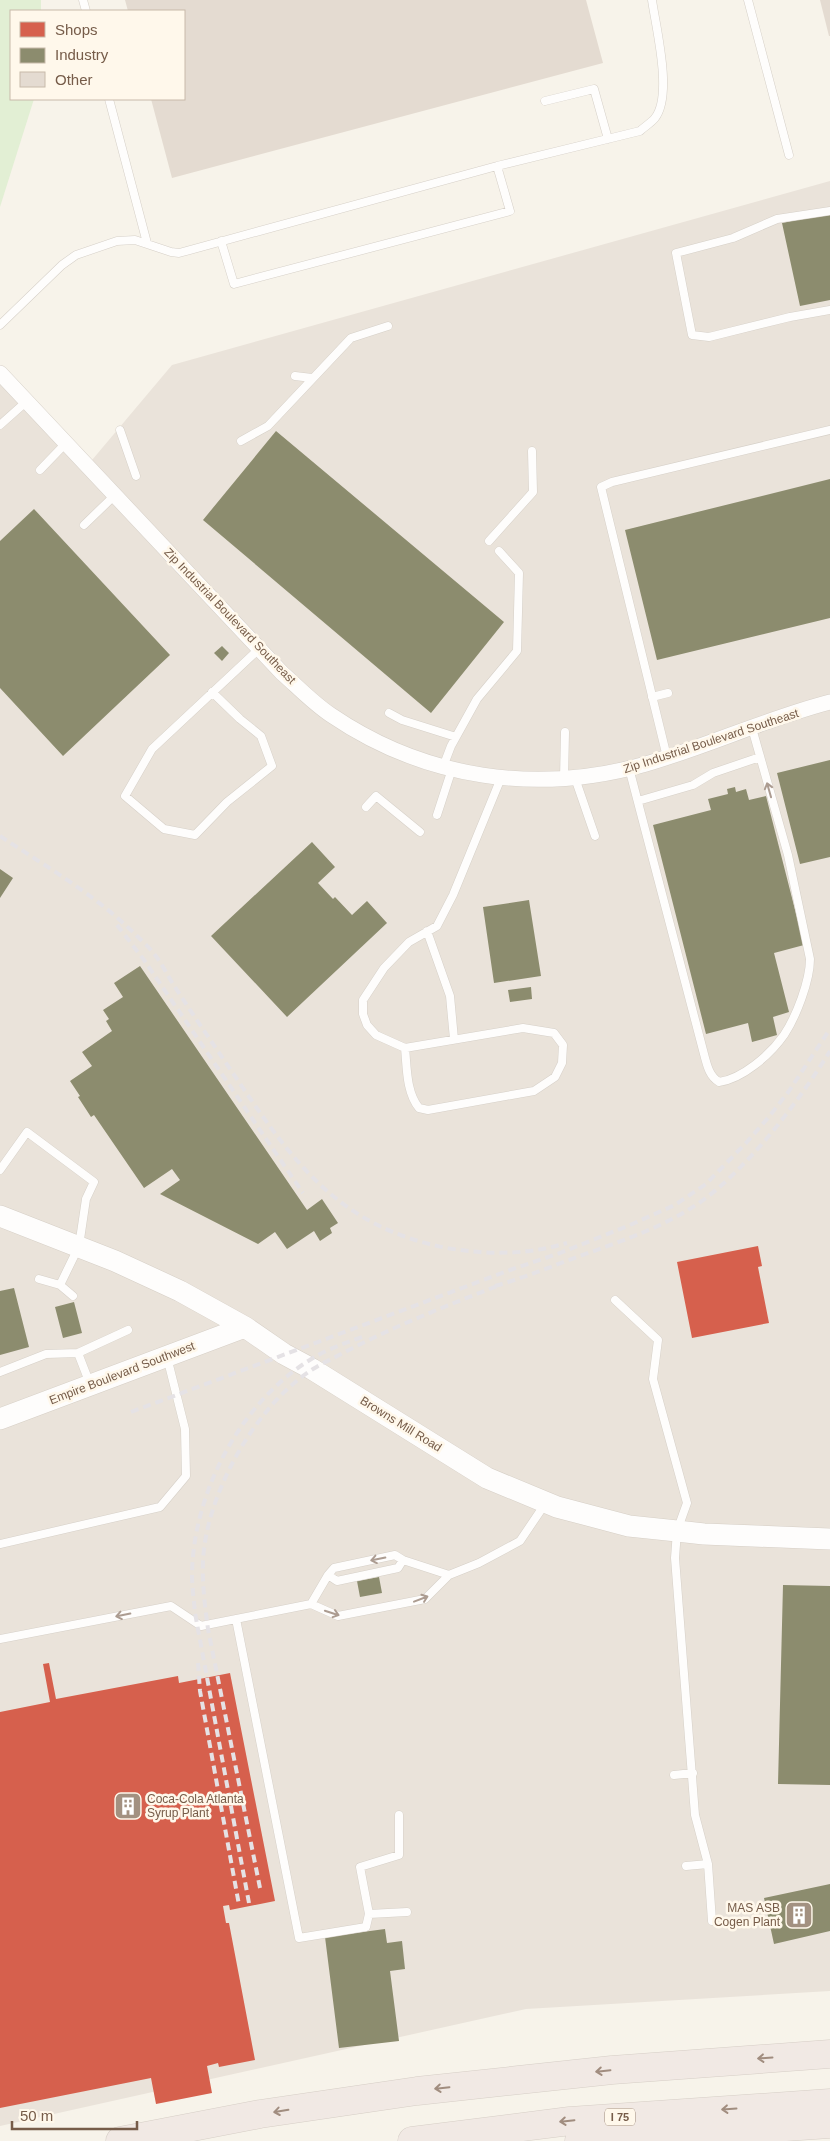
<svg xmlns="http://www.w3.org/2000/svg" width="830" height="2141" font-family="Helvetica,sans-serif">
	<rect width="100%" height="100%" fill="#f7f3ea"/>
	<path fill="#eae3da" d="M830 181V1991L526 2009 0 2126V380L87 466 172 365Z"/>
	<path fill="#e2efd4" d="M0 0H41V11H11V99H34L0 207Z"/>
	<path fill="#d6604d" d="M758 1246 762 1266 758 1267 769 1323 692 1338 677 1262Z
		M49 1663 56 1699 178 1676 179 1683 230 1673 275 1901 230 1910 229 1905 223 1906 226 1923H229L255 2060 219 2067 218 2063 207 2066 212 2093 156 2104 151 2078 0 2108V1712L50 1702 43 1664Z"/>
	<path fill="#8c8c6e" d="M830 213V300L800 306 782 223Z
		M276 431 504 622 431 713 203 520Z
		M830 479V618L657 660 625 530Z
		M34 509 170 655 63 756 0 688V541Z
		M222 646 229 653 222 661 214 653Z
		M830 760V857L800 864 777 773Z
		M735 787 736 792 746 789 749 800 766 796 804 945 774 953 789 1012 773 1017 777 1035 752 1042 748 1023 706 1034 653 825 711 810 708 799 728 794 727 789Z
		M312 842 335 867 318 883 333 899 335 897 352 915 367 901 387 923 287 1017 211 936Z
		M0 869 13 878 0 898Z
		M529 900 541 976 494 983 483 907Z
		M140 966 307 1210 322 1199 338 1223 330 1228 332 1233 320 1241 314 1231 287 1249 275 1232 258 1244 160 1194 180 1180 172 1169 144 1188 94 1115 91 1117 78 1097 80 1096 70 1081 92 1066 82 1052 112 1031 106 1021 109 1019 103 1010 123 997 114 983Z
		M531 987 532 999 510 1002 508 990Z
		M14 1288 29 1347 0 1355V1291Z
		M74 1302 82 1333 63 1338 55 1307Z
		M379 1577 382 1593 360 1597 357 1581Z
		M783 1585 830 1586V1785L778 1784Z
		M830 1884V1931L774 1944 764 1898Z
		M385 1929 387 1943 402 1941 405 1969 390 1971 399 2041 339 2048 325 1937Z"/>
	<path fill="#e4dbd1" d="M125 0H586L603 63 172 178 151 99H184V11H128Z
		M820 0H830V36H829Z"/>
	<g fill="none" stroke-linecap="round" stroke-linejoin="round">
		<g stroke="#d6d0c8" stroke-width="9">
			<path id="lane" d="M83 0 86 11
				M748 0 789 155
				M109 99 147 243
				M545 101 594 89 608 139
				M830 211 777 219 733 238 676 253 692 335 709 337 790 317 830 310
				M221 241 234 284 510 211 497 166
				M0 325 62 265 76 255 117 241 135 240 171 252 179 253 497 166 640 131C644 127 651 123 655 118 673 95 656 28 652 0
				M295 376 312 378
				M0 425 27 401
				M120 430 136 476
				M241 441 268 426 351 338 388 326
				M40 470 66 443
				M84 525 115 495
				M489 541 533 492 532 451
				M212 692 240 719 261 736 272 766 227 802 195 835 164 829 125 796 152 749 259 649
				M652 697 668 693
				M389 713 402 720 456 737
				M667 757 601 487 612 482 830 430
				M443 767 451 746 477 699 517 651 519 573 499 551
				M629 768 704 1054C707 1065 709 1076 719 1082 742 1079 770 1055 784 1035 796 1017 810 981 810 959L788 855 752 728
				M575 778 595 836
				M564 779 565 732
				M638 801 693 785 713 773 760 757
				M366 807 376 796 420 832
				M437 815 452 769
				M427 931 450 996 454 1039
				M405 1048 523 1028 554 1033 563 1045 562 1063 555 1077 534 1091 428 1110 419 1108C406 1092 407 1067 405 1048L376 1035 367 1025 363 1014V1000L384 968 409 942 437 926 453 895 501 778
				M0 1170 27 1132 94 1182 86 1199 79 1246 60 1285 39 1279
				M60 1285 73 1296
				M615 1300 658 1340 653 1379 687 1503 677 1531 675 1558 695 1815 708 1864 712 1921
				M0 1372 46 1354 78 1353
				M90 1384 78 1353 128 1330
				M0 1544 160 1507 186 1476 185 1429 167 1357
				M403 1560 398 1568 337 1581 328 1575 311 1604 338 1616 425 1599 449 1575 479 1563 520 1541 545 1504
				M328 1575 334 1568 395 1555 403 1560 449 1575
				M236 1619 299 1938 366 1927 369 1914
				M0 1639 171 1606 201 1626 311 1604
				M674 1775 693 1773
				M399 1815V1855L360 1867 369 1914 407 1912
				M686 1866 708 1864"/>
		</g>
		<g stroke="#d6d0c8" stroke-width="16">
			<path id="street" d="M0 373 282 673C298 687 313 703 331 715 425 779 537 795 646 764 708 746 768 718 830 702"/>
		</g>
		<g stroke="#d6cfc6" stroke-width="22">
			<path id="secondary" d="M0 1216 115 1261 180 1291 245 1327 284 1354 312 1369 487 1478 557 1507 629 1526 677 1531 704 1534 830 1539
				M0 1419 245 1327"/>
		</g>
		<g stroke="#d6cec6" stroke-width="29">
			<path id="highway" d="M120 2141 260 2114 417 2091 612 2070 830 2054
				M412 2141 570 2121 830 2103
				M579 2141 830 2124"/>
		</g>
		<use href="#lane" stroke="#fefdfc" stroke-width="8"/>
		<use href="#street" stroke="#fefdfc" stroke-width="15"/>
		<use href="#secondary" stroke="#fefdfc" stroke-width="21"/>
		<use href="#highway" stroke="#f1e9e4" stroke-width="28"/>
		<path stroke="#e5e2e5" stroke-width="4" stroke-dasharray="8 5" stroke-linecap="butt" d="M0 836C47 867 97 896 137 936 143 942 150 948 155 955 163 965 168 977 175 987 197 1021 220 1054 243 1088 298 1169 344 1228 447 1248 488 1255 527 1255 567 1243
			M117 925 144 960 303 1193
			M495 1286C523 1278 550 1267 577 1257 619 1242 662 1228 699 1203 747 1170 800 1100 830 1051
			M131 1412 510 1270 560 1253 630 1225 675 1205 706 1184 746 1143 768 1118 789 1091 830 1029
			M198 1663 200 1691 239 1905
			M260 1888 208 1629C205 1607 202 1584 203 1561 206 1494 256 1405 313 1369 324 1362 336 1357 347 1351 397 1325 448 1305 500 1285
			M249 1903 195 1613C194 1600 192 1587 192 1575 193 1492 241 1401 313 1358 328 1349 345 1343 362 1337"/>
	</g>
	<defs><path id="oneway-shaft" d="M-6 0H5M1.5-3L5.5 0L1.5 3" fill="none" stroke-width="1.6" stroke-linecap="round" stroke-linejoin="round" transform="scale(1.25)"/></defs>
	<g stroke="#ac9c91">
		<use href="#oneway-shaft" transform="translate(769 790) rotate(-106)"/>
		<use href="#oneway-shaft" transform="translate(378 1559) rotate(169)"/>
		<use href="#oneway-shaft" transform="translate(421 1599) rotate(-21)"/>
		<use href="#oneway-shaft" transform="translate(332 1613) rotate(18)"/>
		<use href="#oneway-shaft" transform="translate(123 1615) rotate(169)"/>
	</g>
	<g stroke="#a18d7f">
		<use href="#oneway-shaft" transform="translate(765 2058) rotate(176)"/>
		<use href="#oneway-shaft" transform="translate(603 2071) rotate(174)"/>
		<use href="#oneway-shaft" transform="translate(442 2088) rotate(174)"/>
		<use href="#oneway-shaft" transform="translate(729 2109) rotate(176)"/>
		<use href="#oneway-shaft" transform="translate(281 2111) rotate(171)"/>
		<use href="#oneway-shaft" transform="translate(567 2121) rotate(174)"/>
	</g>
	<defs>
		<g id="building-square" transform="scale(1.4375)"><rect x="-9" y="-9" width="18" height="18" rx="4" fill="#a39181" stroke="#fff8eb"/><path d="M-4-6H4V6H1V3H-1V6H-4ZM-2.5-4.3h1.7v1.8h-1.7ZM.8-4.3h1.7v1.8H.8ZM-2.5-1h1.7V.8h-1.7ZM.8-1h1.7V.8H.8Z" fill="#fff"/></g>
	</defs>
	<g fill-rule="evenodd">
		<use href="#building-square" x="128" y="1806"/>
		<use href="#building-square" x="799" y="1915"/>
	</g>
	<g text-anchor="middle" stroke-width="5" stroke-linejoin="round" paint-order="stroke">
		<rect fill="#fff8eb" stroke="#9f8b7a" stroke-width="1" x="605" y="2108.5" width="30" height="17" rx="4"/>
		<g font-size="11" font-weight="bold" fill="#765c49">
			<text x="620" y="2121">I 75</text>
		</g>
		<g font-size="12" fill="#765c49" stroke="#fff8eb">
			<text transform="translate(230 616) rotate(46)" y="4">Zip Industrial Boulevard Southeast</text>
			<text transform="translate(711 741) rotate(-18)" y="4">Zip Industrial Boulevard Southeast</text>
			<text transform="translate(122 1373) rotate(-21)" y="4">Empire Boulevard Southwest</text>
			<text transform="translate(401 1424) rotate(32)" y="4">Browns Mill Road</text>
		</g>
		<g font-size="12" fill="#765c49" stroke="#fff8eb" text-anchor="start">
			<text x="147" y="1803">Coca-Cola Atlanta<tspan x="147" dy="14">Syrup Plant</tspan></text>
			<text x="780" y="1912" text-anchor="end">MAS ASB<tspan x="780" dy="14">Cogen Plant</tspan></text>
		</g>
	</g>
	<rect x="10" y="10" width="175" height="90" fill="#fff8eb" stroke="#c8baaa"/>
	<rect x="20" y="22" width="25" height="15" fill="#d6604d" stroke="#c8baaa"/>
	<text x="55" y="35" font-size="15" fill="#765c49">Shops</text>
	<rect x="20" y="48" width="25" height="15" fill="#8c8c6e" stroke="#c8baaa"/>
	<text x="55" y="60" font-size="15" fill="#765c49">Industry</text>
	<rect x="20" y="72" width="25" height="15" fill="#e4dbd1" stroke="#c8baaa"/>
	<text x="55" y="85" font-size="15" fill="#765c49">Other</text>
	<path d="M12 2121v8h125v-8" fill="none" stroke="#765c49" stroke-width="2.5"/>
	<text x="20" y="2121" font-size="15" fill="#765c49" stroke="#fff8eb" stroke-width="4" paint-order="stroke">50 m</text>
</svg>
